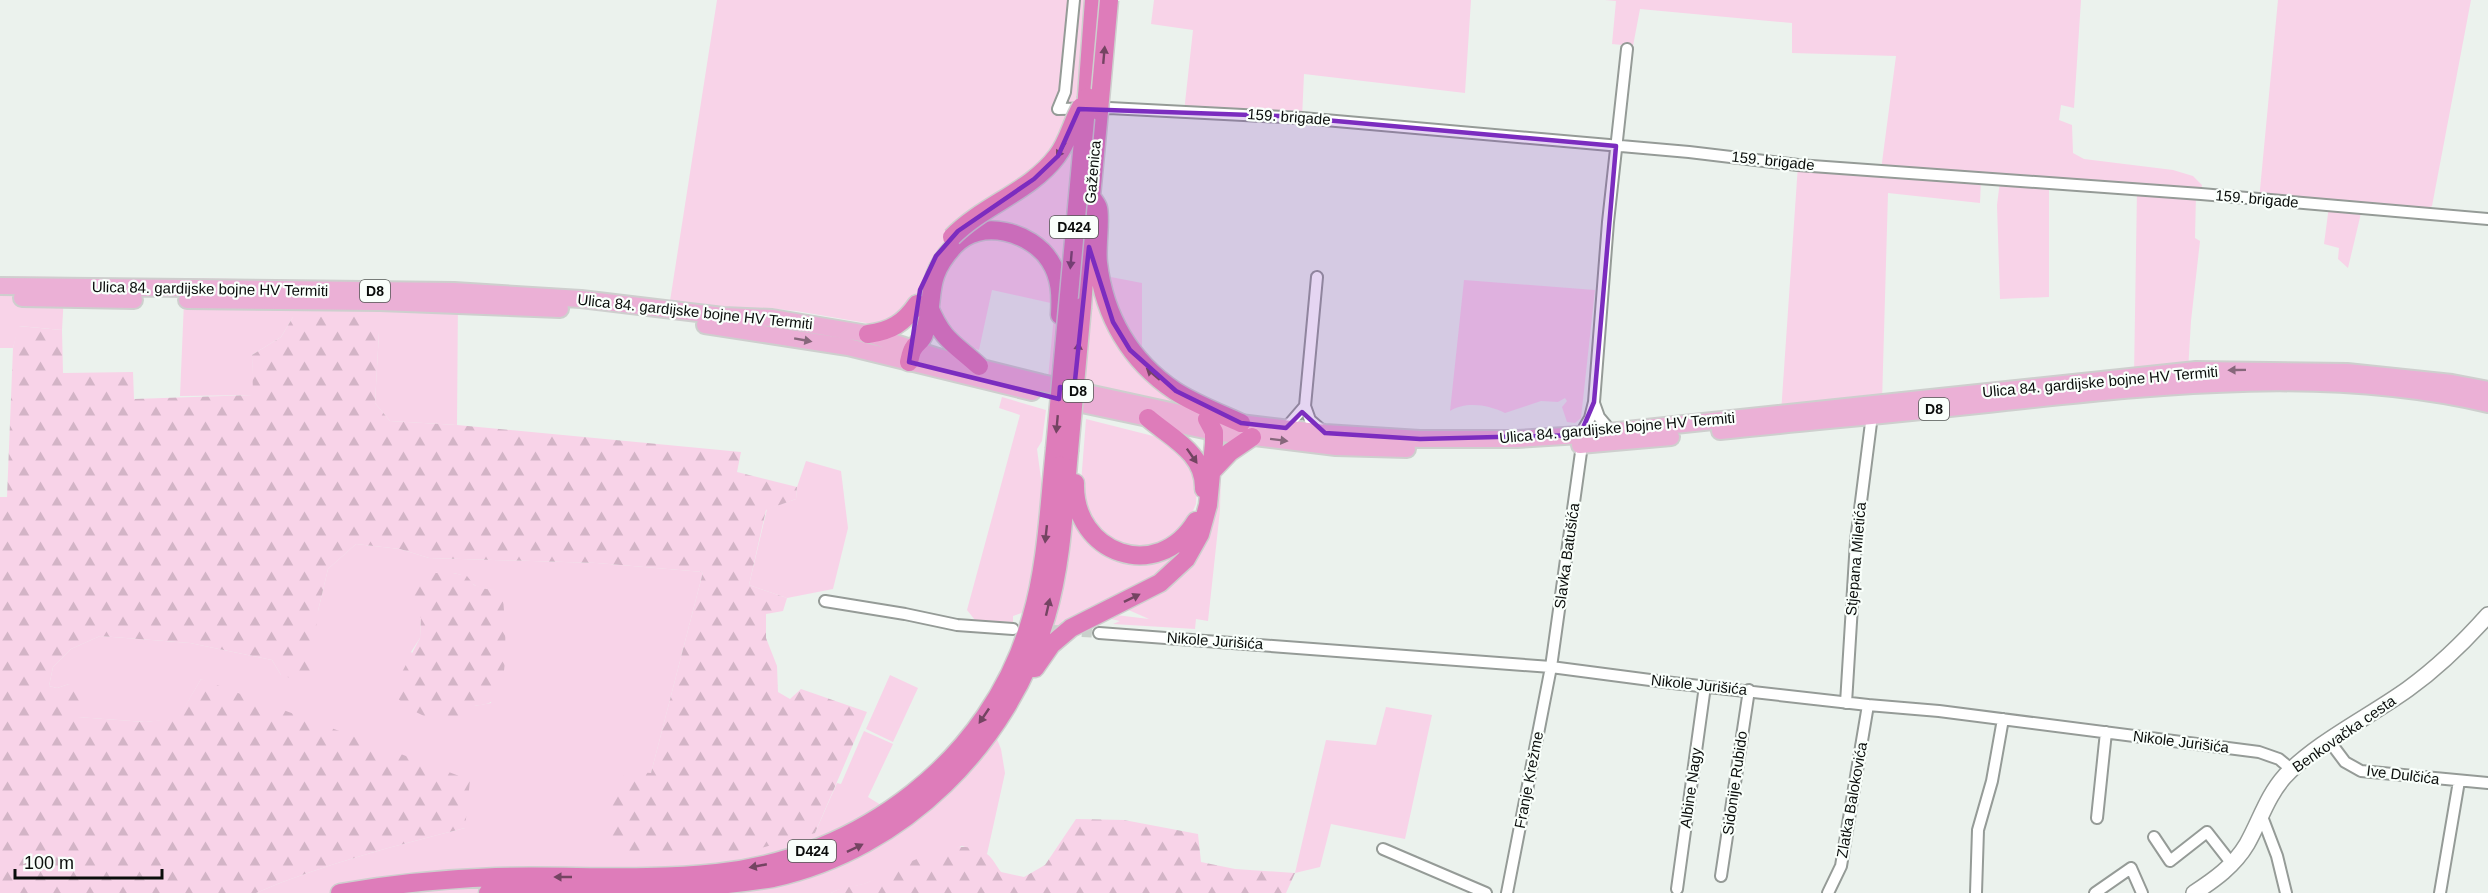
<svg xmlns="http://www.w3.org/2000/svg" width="2488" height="893" font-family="Helvetica,sans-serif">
	<defs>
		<pattern id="forest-firs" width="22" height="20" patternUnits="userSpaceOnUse" patternTransform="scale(1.5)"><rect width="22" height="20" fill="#f8d3e8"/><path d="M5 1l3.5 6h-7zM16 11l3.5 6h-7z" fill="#d3b4c6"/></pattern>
	</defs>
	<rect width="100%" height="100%" fill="#ebf2ed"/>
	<path fill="#f8d3e8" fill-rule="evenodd" d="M717 0H1109L1085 272 1142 283V364L1191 415 1047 389 1055 304 992 290 979 350 892 321 878 325 796 311 766 308 734 310 670 301Z
		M1154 0H1471L1465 93 1304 74 1302 118 1184 112 1193 30 1151 24Z
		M1605 0H2081L2074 108 2061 105 2059 120 2072 125 2073 153 2084 159 2173 170 2193 176 2202 185 2201 194H2196L2195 238 2200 241 2191 321 2188 371 2134 376 2137 190 2049 183V297L2000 299 1997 205 2000 181 1981 179 1980 203 1888 193 1882 402 1781 413 1798 165 1881 170 1896 56 1792 53V23L1640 9 1633 46 1612 44 1616 1Z
		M2278 0H2471L2432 206 2417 214 2362 209 2348 268 2338 259 2339 248 2324 244 2329 206 2259 200Z
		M0 276 65 277 62 330 19 326 13 348H0Z
		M185 278 351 281 458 297 457 425 390 421 375 403 379 332 293 317 281 337 252 355 254 395 180 396Z
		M1464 280 1595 290 1581 418 1575 423 1567 422 1562 407 1567 401 1565 398 1558 402 1541 401 1505 413C1489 405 1466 401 1450 411Z
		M1002 397 1046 410 1042 441 1037 449 1043 494 1038 541 1024 612 1013 616V622L975 620 967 610 1020 415 999 408Z
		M1086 419 1161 438 1175 448 1188 463 1197 484 1196 504 1187 524 1174 537 1158 545 1140 548 1125 546 1100 534 1080 496Z
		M806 461 841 471 848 528 833 589 787 598 749 585 767 509 796 499 797 487Z
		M1221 472 1220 510 1208 621 1196 619 1195 629 1113 624 1120 621 1102 617 1116 615 1149 619 1124 608 1194 562 1203 549 1211 527Z
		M1071 513 1110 554 1183 545V550L1159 576 1062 621V626L1042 649Z
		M356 544 400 549 429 558 597 563 703 572 651 773 815 833 837 783 841 784 864 731 893 744 868 797 897 815 990 722 1001 749 1005 773 987 854 962 846 864 884 837 890 831 893H256C323 864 394 846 465 828L201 679 178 719 145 722 77 717 69 684 57 688 49 686 53 667 71 649 100 636 190 643 272 660 281 675 318 611 328 569ZM453 573C467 576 463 576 473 584 481 590 493 590 502 590L491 703 474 706 411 652 420 638 421 618 441 574Z
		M890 675 918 688 893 742 866 729Z
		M1386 707 1432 715 1405 839 1331 824 1320 867 1295 873 1326 740 1376 745Z"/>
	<path fill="url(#forest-firs)" d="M373 316 379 332 375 403 390 421 457 425 741 452 737 472 797 487 796 499 766 510 749 585 787 598 783 611 766 614V638L777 666 778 692 790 699 801 689 867 712 815 833 732 856H609L610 811 625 771 651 773 703 572 597 563 429 558 400 549 356 544 328 569 318 611 309 684 281 675 272 660 190 643 100 636 71 649 53 667 49 686 57 688 69 684 81 689 78 717 145 722 178 718 201 679 470 780 465 828C394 846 323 864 256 893H0V497H7L13 348 18 326 62 330 63 373 133 372 134 399 253 395 252 355 281 337 293 317Z
		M423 573H453L467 576 474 585 486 589 502 590C505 614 510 679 496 698 491 704 482 705 474 706L464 723C438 725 415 715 396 697L400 676 420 638 421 618 409 601Z
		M1076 819 1124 820 1198 834 1201 862 1235 869 1295 873 1286 893H831C842 886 855 887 866 883 898 870 954 831 987 854 992 857 997 867 1001 872L1024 877 1045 865Z"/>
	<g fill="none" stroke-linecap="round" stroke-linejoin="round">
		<path stroke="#c9d0cb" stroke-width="10" stroke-dasharray="10 5" stroke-linecap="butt" d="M1037 629 1099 633"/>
		<g stroke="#959b97" stroke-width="14">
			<path id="street" d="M1074 0 1065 92 1058 109 1109 108 1302 118 1689 152 1798 165 2201 194 2488 219
				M1317 277 1305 406 1310 420 1325 433
				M1594 403 1599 417 1610 430
				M1286 428 1305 406
				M1580 435 1590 418 1594 402 1608 222 1627 49
				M825 601 905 614 957 625 1013 629
				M1099 633 1551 667 1673 683 1868 705 1939 711 2259 752 2279 759 2292 770
				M1846 703 1856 541 1872 415
				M2330 742 2345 762 2361 771 2488 783
				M2261 814 2277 856 2286 893
				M2097 818 2106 732
				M2154 837 2170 861 2207 832 2232 864
				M1383 849 1486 893
				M1721 876 1749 690
				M1677 889 1705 686
				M1507 893 1551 667 1582 445
				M1828 893 1841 866 1868 705
				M1976 893 1978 830 1992 781 2003 719
				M2095 893 2131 868 2142 893
				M2440 893 2459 781"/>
		</g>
		<g stroke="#959b97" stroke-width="18">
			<path id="secondary" d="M2194 893C2214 880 2234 866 2247 844 2260 821 2267 796 2285 776 2317 742 2369 717 2408 689 2437 668 2464 642 2488 615"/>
		</g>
		<g stroke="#cecfce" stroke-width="20">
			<path id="primary" d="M0 286 454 291 581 299 723 316 772 318 868 334 938 357 1042 383 1207 419 1325 433 1420 439H1517L1580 435 2196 370 2347 372 2452 383 2488 390
				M22 298 134 300
				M187 300 380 302 560 309
				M705 325 848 347 1032 392
				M1063 400 1214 432 1336 447 1407 449
				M1720 431C1815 421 1910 413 2005 402 2165 385 2329 367 2488 404
				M1580 445 1671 437"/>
		</g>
		<g stroke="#cecfce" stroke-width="21">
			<path id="highway" d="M1087 97 1094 0
				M1091 196C1093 200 1097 204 1098 208 1101 218 1096 248 1098 263 1104 316 1130 361 1175 391 1195 404 1219 413 1241 423
				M1090 207 1099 111
				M929 307C943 341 954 343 979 366
				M1082 307 1087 241
				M868 334C891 331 904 323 917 304
				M909 362C910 358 911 352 913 349 916 343 922 341 924 334 937 297 922 281 954 246 980 217 1032 232 1050 261 1061 278 1061 296 1060 315
				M1148 418C1171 438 1205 453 1204 489
				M1211 472 1230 452 1252 437
				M1075 483C1073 554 1158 584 1196 521
				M1035 668 1051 645 1071 628 1160 583 1186 559 1200 534 1208 505 1214 443V432L1207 419
				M340 893C392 884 443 879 496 877 570 875 644 881 717 873 860 858 991 760 1031 619 1047 565 1049 505 1055 449
				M488 893C583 891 680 893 773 878 904 849 1009 744 1046 617 1062 564 1064 507 1069 451"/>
		</g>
		<use href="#street" stroke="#fff" stroke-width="10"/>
		<use href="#secondary" stroke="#fff" stroke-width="15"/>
		<use href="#primary" stroke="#ebb0d6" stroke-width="16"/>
		<use href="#highway" stroke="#de7cba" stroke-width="18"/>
		<g stroke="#cecfce" stroke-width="21" stroke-linecap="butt">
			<path id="highway-bridge" d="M1099 111 1109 0
				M952 237C983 205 1030 192 1057 156 1068 142 1072 122 1081 107
				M1055 449 1087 97
				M1069 451 1082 307"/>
		</g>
		<use href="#highway-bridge" stroke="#de7cba" stroke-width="18"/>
	</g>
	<defs><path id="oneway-solid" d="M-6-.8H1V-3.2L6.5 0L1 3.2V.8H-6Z" transform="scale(1.5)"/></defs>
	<g fill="#744462">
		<use href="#oneway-solid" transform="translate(1104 55) rotate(-85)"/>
		<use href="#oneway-solid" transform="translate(1061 150) rotate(121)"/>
		<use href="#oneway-solid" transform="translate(1071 260) rotate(95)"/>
		<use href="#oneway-solid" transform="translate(1078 351) rotate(-85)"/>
		<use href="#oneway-solid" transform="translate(1153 374) rotate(-139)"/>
		<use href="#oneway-solid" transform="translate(1057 424) rotate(95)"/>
		<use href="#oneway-solid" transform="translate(1192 456) rotate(55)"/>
		<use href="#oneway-solid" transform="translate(1046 534) rotate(96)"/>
		<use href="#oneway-solid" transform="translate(1132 598) rotate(-26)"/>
		<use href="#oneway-solid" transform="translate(1048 607) rotate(-77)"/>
		<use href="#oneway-solid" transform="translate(984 716) rotate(124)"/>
		<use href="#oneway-solid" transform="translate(855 848) rotate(-26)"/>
		<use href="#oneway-solid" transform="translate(758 866) rotate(169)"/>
		<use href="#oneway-solid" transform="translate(563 877) rotate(180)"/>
	</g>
	<g fill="#86677b">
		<use href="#oneway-solid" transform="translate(803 340) rotate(10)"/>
		<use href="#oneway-solid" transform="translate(2237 370) rotate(179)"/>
		<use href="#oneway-solid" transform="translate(1279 440) rotate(7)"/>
	</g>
	<path fill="#7b2cbf" fill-opacity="0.2" stroke="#7b2cbf" stroke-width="4.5" stroke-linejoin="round" d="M1079 109 1280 116 1616 146 1594 402 1580 435 1420 439 1325 433 1302 412 1286 428 1241 423 1176 391 1130 350 1113 322 1089 247 1074 390 1060 387 1059 399 909 362 920 290 936 256 958 231 1034 179 1058 156Z"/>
	<g text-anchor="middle" stroke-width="4.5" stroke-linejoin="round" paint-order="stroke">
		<g fill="#f9fffb" stroke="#525653" stroke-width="1.5">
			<rect x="1050" y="216" width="48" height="22" rx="4.5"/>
			<rect x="360" y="280" width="30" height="22" rx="4.5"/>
			<rect x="1063" y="380" width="30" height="22" rx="4.5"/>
			<rect x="1919" y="398" width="30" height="22" rx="4.5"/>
			<rect x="788" y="840" width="48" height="22" rx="4.5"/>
		</g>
		<g font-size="14" font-weight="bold" fill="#0a0d0b">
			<text x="1074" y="232">D424</text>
			<text x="375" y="296">D8</text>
			<text x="1078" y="396">D8</text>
			<text x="1934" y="414">D8</text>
			<text x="812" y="856">D424</text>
		</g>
		<g font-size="15" fill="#0a0d0b" stroke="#f9fffb">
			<text transform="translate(1289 117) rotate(4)" y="5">159. brigade</text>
			<text transform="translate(1773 161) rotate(6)" y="5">159. brigade</text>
			<text transform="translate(1093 172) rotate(-85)" y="5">Gaženica</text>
			<text transform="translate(2257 199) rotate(5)" y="5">159. brigade</text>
			<text transform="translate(210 289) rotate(1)" y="5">Ulica 84. gardijske bojne HV Termiti</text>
			<text transform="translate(695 312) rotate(6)" y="5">Ulica 84. gardijske bojne HV Termiti</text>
			<text transform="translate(2100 382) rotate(-5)" y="5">Ulica 84. gardijske bojne HV Termiti</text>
			<text transform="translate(1617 428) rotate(-5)" y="5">Ulica 84. gardijske bojne HV Termiti</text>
			<text transform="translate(1567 556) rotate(-82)" y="5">Slavka Batušića</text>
			<text transform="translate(1856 559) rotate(-85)" y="5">Stjepana Miletića</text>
			<text transform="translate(1215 641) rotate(4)" y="5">Nikole Jurišića</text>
			<text transform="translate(1699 685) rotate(6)" y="5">Nikole Jurišića</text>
			<text transform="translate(2344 734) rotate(-35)" y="5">Benkovačka cesta</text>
			<text transform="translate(2181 742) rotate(7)" y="5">Nikole Jurišića</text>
			<text transform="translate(2403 775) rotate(7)" y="5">Ive Dulčića</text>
			<text transform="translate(1529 780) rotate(-79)" y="5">Franje Krežme</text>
			<text transform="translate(1735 783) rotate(-82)" y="5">Sidonije Rubido</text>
			<text transform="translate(1691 788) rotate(-82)" y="5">Albine Nagy</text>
			<text transform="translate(1852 800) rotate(-80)" y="5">Zlatka Balokovića</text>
		</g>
	</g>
	<path d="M15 869v9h147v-9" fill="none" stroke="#0a0d0b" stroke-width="3"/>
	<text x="24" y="869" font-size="18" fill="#0a0d0b" stroke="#f9fffb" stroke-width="4.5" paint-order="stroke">100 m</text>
</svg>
